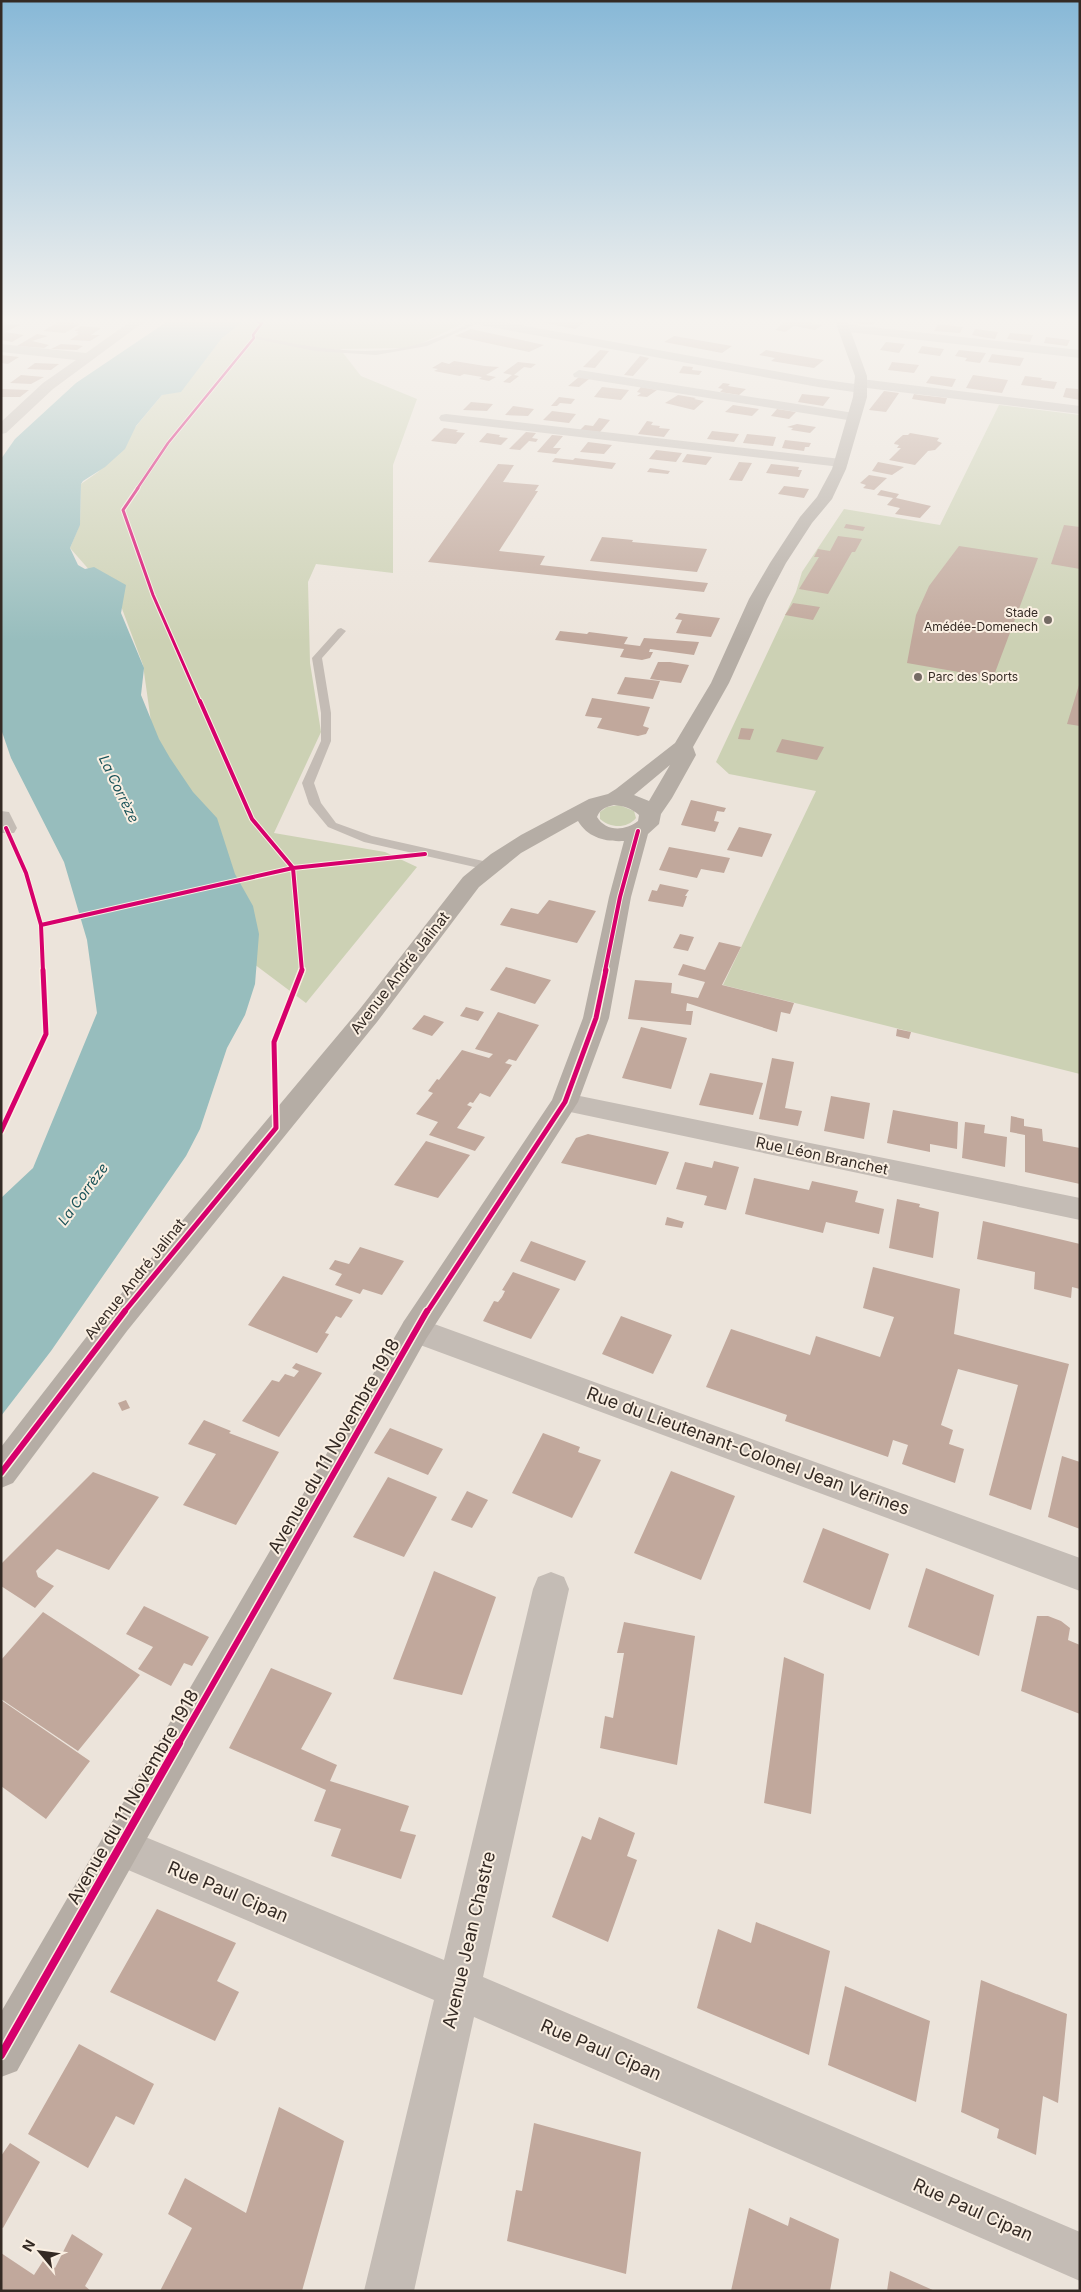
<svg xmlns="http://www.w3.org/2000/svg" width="1081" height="2292" font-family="Inter,sans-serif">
	<rect width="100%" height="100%" fill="#ece4db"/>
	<path fill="#ccd1b4" d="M244 321H468L420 344 405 348 340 349 361 376 417 399 393 465V573L316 564 308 582 310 663 321 732 274 833 385 852 417 867 306 1003 177 906 143 665 121 606 70 548 80 524 81 484 98 472 162 395 204 361 222 338Z
		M999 405 1080 415V1074L723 985 816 791 729 774 716 762 796 592 802 572 844 509 940 525Z
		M619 805 634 811 636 818C627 829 610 828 600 819V812L607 807Z"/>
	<path fill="#97bdbd" d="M168 321H244L222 338 181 392 162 395 136 426 125 449 105 467 83 481 81 484 80 525 70 548 78 565 85 569 94 567 126 585 121 613 144 668 141 695 159 739 170 758 193 792 217 818 235 874 253 906 259 934 255 984 245 1015 227 1048 200 1129 186 1156 51 1351 1 1416V1198L33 1168 97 1013 87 940 64 862 11 758 1 729V459L15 439 76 383Z"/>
	<path fill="#c1a89c" d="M60 321 80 324 65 333 43 331Z
		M535 321H587L575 329Z
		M786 321H814L812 323 822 325 815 330 794 326 785 332 775 330Z
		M855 321H875L873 325 854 323Z
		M2 323 20 325 5 332 24 335 12 342 1 340V334L5 332 1 334Z
		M938 324 963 327 960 333 934 331Z
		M81 326 101 328 91 335H100L90 341 70 340 79 334 76 333 79 331H74Z
		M471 329 544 345 529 352 455 336Z
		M975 329 998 332 995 339 982 337 972 335Z
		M1010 333 1033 335 1030 342 1007 339Z
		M37 334 48 336 32 341 49 345 44 348 17 346Z
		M674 336 732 346 722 353 664 342Z
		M1046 337 1070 340 1067 346 1044 343Z
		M886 342 905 344 899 353 880 350Z
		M61 344 77 345 83 346 77 350 51 349Z
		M922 346 944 349 940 356 918 353Z
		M600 350 609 351 595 368 583 367Z
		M766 350 824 360 814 368 771 361 775 358 759 355Z
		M959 350 986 353 980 363 965 361 967 358 955 356Z
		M992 354 999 355 1024 358 1020 366 988 362Z
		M1 355 19 357 8 364 1 363Z
		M640 356 649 358 633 376 624 375Z
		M454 361 485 366 499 367 486 375 496 377 489 381 479 379 482 377 464 374 460 376 434 371 438 369 432 368 442 362 449 364Z
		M518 362 536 364 531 368 524 367 514 375 519 376 510 383 503 382 512 375 503 373Z
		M892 362 919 365 914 373 888 370Z
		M35 363 59 364 51 370 27 369Z
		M683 366 693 367 692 370 702 371 699 375 679 373Z
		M21 375 44 377 31 384 10 383Z
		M973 375 1008 380 1002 393 966 388Z
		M931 376 956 379 952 387 926 383Z
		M1025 376 1042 378 1041 380 1057 382 1054 389 1021 385Z
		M579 377 589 379 579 387 568 386Z
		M723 383 730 384 728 386 746 389 739 395 720 392 723 389 718 388Z
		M602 387 629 390 621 400 594 397Z
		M641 387 657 390 647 397 637 396 641 393 637 392Z
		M1066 388 1078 389 1080 400 1063 397Z
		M2 389 29 390 20 397H1Z
		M884 391 899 393 886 412 869 410Z
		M802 394 830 397 823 406 798 402Z
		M914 394 920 395 947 398 945 404 912 399Z
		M678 395 696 398 694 399 704 401 694 410 665 403Z
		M559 397 575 399 571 404 560 403 557 406H551Z
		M471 402 493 404 487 411 463 410Z
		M733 405 759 409 752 416 725 412Z
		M513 406 534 409 528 416 505 415Z
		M777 409 796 412 789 419 771 416Z
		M552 411 576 414 569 423 543 420Z
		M599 418 610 420 600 432 580 430 585 425 593 426Z
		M647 421 653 422 651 425 660 426 659 428 670 429 664 437 638 434Z
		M797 424 816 427 810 433 791 430 793 428 787 427Z
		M444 428 458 430 456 432 465 433 456 444 431 441Z
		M712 431 739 434 734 442 707 439Z
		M526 432 536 433 532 438 538 439 536 442 529 441 520 450 509 449Z
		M487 433 500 435 499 437 508 438 501 445 479 442Z
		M910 433 939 438 937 441 942 443 935 450 928 451 915 465 889 460 901 448H897L899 445 894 444 895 442 903 435H908Z
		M747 434 776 437 773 446 743 443Z
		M552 435 563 436 553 448H561L556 454 537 452Z
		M785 440 811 443 809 447H805L804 451 782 448Z
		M588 442 612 445 604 454 580 452Z
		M656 450 682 453 676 462 649 459Z
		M687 454 712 457 706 465 682 462Z
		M555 458 573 460 575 458 616 463 612 469 552 462Z
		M739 462 752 463 742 481 729 480Z
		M878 462 904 467 892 475 872 471Z
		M498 464 514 465 503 482 539 485 535 491H538L499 551 545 556 540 565 708 583 704 592 428 562Z
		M771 464 799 467 798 470H802L799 477 766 473Z
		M650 468 670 471 668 474 647 472Z
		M869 475 887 478 874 490 863 488 866 485 860 483Z
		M784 486 809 489 804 498 778 494Z
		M881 490 899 494 896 498 931 506 920 518 895 514 900 508 887 505 893 498 877 495Z
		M846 524 865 527 863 531 844 528Z
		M1064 525 1080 527V569L1051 564Z
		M838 536 862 539 855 552H852L828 594 799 589 819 557H814L818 549 830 551Z
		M602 537 633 540 632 542 707 549 697 572 590 561Z
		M959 546 1038 558 993 678 907 663 916 615 929 586Z
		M793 603 820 607 813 620 785 615Z
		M679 613 685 614 720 618 711 637 676 633 682 620 675 619Z
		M560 631 587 634 589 632 628 637 624 644 640 646 644 638 699 642 694 655 650 649 649 652H653L650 658 642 660 620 657 624 649 555 640Z
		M658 662H670L689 665 681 683 650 679Z
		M625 677 660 681 653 699 617 694Z
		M1079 685H1080V726L1067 724Z
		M592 698 650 707 643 726 649 728 646 734 638 736 597 728 602 718 585 716Z
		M741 728 754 729 750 740 738 739Z
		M782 739 824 747 817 760 776 752Z
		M691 800 726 808 724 812 717 811 714 821 719 822 715 832 681 825Z
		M739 827 772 834 762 857 727 850Z
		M669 847 730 858 724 873 701 869 697 878 659 870Z
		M660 884 689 890 685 896H687L683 907 648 901 652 890 657 891Z
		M549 900 596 911 577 943 500 925 511 908 538 914Z
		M680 934 694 937 688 951 673 948Z
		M719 942 741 947 722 985 794 1003 790 1014 781 1012 777 1032 687 1003 686 1011H693L691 1025 628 1019 635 980 672 983 671 993 698 998 705 982 678 975 683 964 705 970Z
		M506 967 551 980 535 1004 490 990Z
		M466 1007 484 1012 478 1021 460 1016Z
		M498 1012 539 1025 516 1061 509 1059 505 1063 512 1065 490 1097 480 1093 473 1103 470 1102 467 1105 472 1107 457 1128 485 1137 475 1151 429 1135 438 1122 416 1114 433 1093 428 1091 437 1079 439 1080 462 1050 489 1058 493 1054 475 1049Z
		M424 1015 444 1022 432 1036 412 1029Z
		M641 1027 687 1038 671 1089 622 1078Z
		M897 1029 911 1032 909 1039 896 1036Z
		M772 1058 794 1062 785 1108 802 1111 798 1126 759 1119Z
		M710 1073 763 1083 753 1115 699 1105Z
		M831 1096 870 1103 864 1139 824 1131Z
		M893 1110 958 1122 957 1149 930 1144V1152L887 1143Z
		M1011 1116 1024 1119V1126L1042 1129 1043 1141 1080 1148V1184L1025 1172V1135L1010 1132Z
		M965 1122 985 1125 984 1133 1007 1137 1005 1167 962 1158Z
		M588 1134 669 1152 656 1185 561 1163 576 1138Z
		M426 1141 470 1155 438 1198 394 1185Z
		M714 1161 739 1167 726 1210 704 1205 707 1196 676 1189 685 1162 712 1168Z
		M754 1178 809 1190 812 1181 858 1191 855 1202 884 1209 879 1234 826 1222 823 1233 745 1214Z
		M897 1199 920 1204 919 1207 939 1212 933 1258 889 1248Z
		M667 1217 684 1222 682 1228 665 1225Z
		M983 1221 1080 1244V1289L1072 1287 1071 1298 1034 1289 1035 1272 977 1259Z
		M531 1241 586 1261 575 1281 520 1261Z
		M360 1247 404 1261 382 1295 363 1289 360 1294 335 1285 342 1274 329 1269 335 1260 349 1264Z
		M873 1267 960 1289 954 1334 1069 1364 1031 1510 989 1495 1018 1385 958 1369 941 1425 953 1430 949 1444 964 1449 955 1483 902 1464 908 1445 893 1440 888 1457 785 1421 787 1415 706 1387 731 1329 810 1355 816 1336 880 1357 894 1317 863 1308Z
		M513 1272 560 1289 531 1339 483 1321 494 1301 498 1302 502 1297 505 1291 502 1290Z
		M283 1276 353 1300 341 1318 336 1316 325 1333 329 1334 317 1353 248 1325Z
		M621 1316 672 1335 653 1374 602 1354Z
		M296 1363 322 1373 279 1437 242 1421 272 1380 279 1382 285 1374 294 1377 299 1371 292 1368Z
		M126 1400 130 1408 122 1411 118 1403Z
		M204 1420 231 1431 229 1433 279 1452 236 1525 183 1505 216 1454 188 1444Z
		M390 1428 443 1449 428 1475 374 1453Z
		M543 1433 580 1447 578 1452 601 1460 572 1518 512 1493Z
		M1062 1456 1080 1462V1529L1048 1517Z
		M671 1471 735 1496 701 1580 634 1553Z
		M93 1472 159 1497 109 1570 57 1549 36 1571 38 1577 54 1586 35 1608 1 1586V1564Z
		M388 1477 437 1497 404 1557 353 1537Z
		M467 1491 488 1500 472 1528 451 1520Z
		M823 1528 889 1554 870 1610 803 1582Z
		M926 1568 994 1595 979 1656 908 1627Z
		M434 1571 496 1597 462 1695 393 1679Z
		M144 1606 209 1637 192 1666 184 1663 171 1686 138 1669 153 1647 126 1634Z
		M43 1612 140 1675 78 1751 1 1699V1660Z
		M1037 1616H1048L1061 1621 1070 1628 1068 1640 1080 1645V1714L1021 1691Z
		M624 1622 695 1636 677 1765 600 1748 605 1716 613 1718 624 1653H617Z
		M784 1657 824 1674 811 1814 764 1803Z
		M271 1668 332 1693 301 1749 337 1765 330 1781 409 1806 400 1831 416 1835 401 1879 331 1856 341 1829 314 1821 326 1790 229 1748Z
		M1 1700 90 1761 46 1819 1 1786Z
		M599 1817 635 1833 627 1856 637 1860 608 1942 552 1917 582 1836 591 1840Z
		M157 1909 236 1943 217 1981 239 1992 215 2041 110 1992Z
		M756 1922 830 1951 809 2055 697 2008 718 1929 751 1943Z
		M981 1980 1067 2014 1058 2103 1043 2096 1036 2155 997 2138 999 2129 961 2112Z
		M845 1986 930 2021 916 2102 828 2065Z
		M79 2044 154 2084 134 2125 116 2116 88 2168 28 2134Z
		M279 2107 344 2141 302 2291H160L192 2228 168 2214 185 2178 246 2213Z
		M534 2123 641 2152 626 2274 507 2241 516 2190 522 2191Z
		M10 2143 40 2162 3 2228 1 2227V2156Z
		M749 2208 788 2226 790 2217 839 2239 830 2291H731Z
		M72 2234 103 2254 85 2286 91 2291H1V2253L34 2275 43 2261 55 2268Z
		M890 2271 935 2291H887Z"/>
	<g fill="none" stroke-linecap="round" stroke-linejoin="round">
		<path fill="#c4bcb5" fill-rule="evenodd" d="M475 321H483L427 346 376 355 315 351 251 338 254 336C308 346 367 360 422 343 440 338 458 329 475 321Z
			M341 628 346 631 322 658 331 713V741L314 783 321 803 336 823 372 836 492 863 494 866 492 869 488 870 364 842 328 827 309 804 302 783 321 741V713L312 658 338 629Z"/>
		<path fill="#c4bcb5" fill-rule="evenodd" d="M131 321H145L53 389 6 433 1 434V422L43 383 76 360 1 352V344L86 353Z
			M474 321H499L818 379 855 384 856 380 861 379 1080 406V414L867 388 866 392 861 393 818 387 480 325Z
			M844 324 1080 350V358L840 331 838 328Z
			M579 370 854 413 861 417 854 421 574 377 573 374Z
			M446 414 841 459 848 463 841 467 441 421 439 418 441 415Z
			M1 811 9 812 17 828 14 833H1Z
			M565 1093 1080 1198V1220L556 1109 552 1102 556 1095Z
			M415 1317 1080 1558V1591L906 1525 404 1339 400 1330 404 1321Z
			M551 1572 564 1577 569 1589 483 1977 1080 2232V2281L474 2017 414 2291H364L434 2000 107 1861 101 1847 107 1833 121 1827 444 1960 533 1589 538 1577Z"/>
		<path fill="#b5ada5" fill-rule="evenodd" d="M835 321H847L867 376V397L846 469 832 499 812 523 786 563 767 599 729 683 693 747 696 755 672 798 661 814 659 824 648 834 631 897 609 1018 578 1102 426 1339 17 2071 1 2077V2012L404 1321 552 1100 583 1018 609 897 624 841C606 842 588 838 578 821L521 853 479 887 377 1022 127 1331 13 1483 1 1488V1447L105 1313 359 1010 463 877 491 854 521 835 589 799 608 794 616 789 675 743 711 683 749 599 770 563 800 517 817 497 832 469 853 397 855 376ZM670 765 649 801 634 795ZM614 805C624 806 631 808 639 815L638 821C625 831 606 832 597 817 600 809 606 807 614 805Z"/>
		<g stroke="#faefe2" stroke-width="4">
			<path id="cycleway-far5" d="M137 489 168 443 254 338 253 335 262 323 255 321"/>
		</g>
		<g stroke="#faefe2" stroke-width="5">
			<path id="cycleway-far4" d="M138 488 123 510 153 595 200 702"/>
		</g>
		<g stroke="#faefe2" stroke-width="6">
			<path id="cycleway-far3" d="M200 701 252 819 293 868 302 971
				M6 828 26 873 41 925 43 971
				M41 925 293 868 425 854
				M605 971 620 897 638 831"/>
		</g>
		<g stroke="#faefe2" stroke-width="8">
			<path id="cycleway-far2" d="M1 1131 46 1034 43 970
				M124 1312 276 1128 274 1042 302 970
				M427 1312 565 1102 596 1018 606 970"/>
		</g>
		<g stroke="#faefe2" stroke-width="9">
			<path id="cycleway-far1" d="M1 1473 125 1311
				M178 1745 427 1311"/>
		</g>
		<g stroke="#faefe2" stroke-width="11">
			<path id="cycleway" d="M1 2055 179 1743"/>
		</g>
		<use href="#cycleway-far5" stroke="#d6006c" stroke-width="2.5"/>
		<use href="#cycleway-far4" stroke="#d6006c" stroke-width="3"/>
		<use href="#cycleway-far3" stroke="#d6006c" stroke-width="4"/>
		<use href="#cycleway-far2" stroke="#d6006c" stroke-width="5"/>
		<use href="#cycleway-far1" stroke="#d6006c" stroke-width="6"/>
		<use href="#cycleway" stroke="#d6006c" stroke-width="8"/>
	</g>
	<linearGradient id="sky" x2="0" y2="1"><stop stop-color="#87b8d7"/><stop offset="0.5" stop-color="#f6f3ef"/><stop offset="1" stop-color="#f6f3ef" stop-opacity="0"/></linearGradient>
	<rect width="1081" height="642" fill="url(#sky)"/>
	<g fill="#746b64" stroke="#faefe2" stroke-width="2">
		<circle cx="1048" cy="620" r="5"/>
		<circle cx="918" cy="677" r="5"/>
	</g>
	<g text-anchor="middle" stroke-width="4" stroke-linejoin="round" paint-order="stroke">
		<g font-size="12" fill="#342a24" stroke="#faefe2" text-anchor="end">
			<text x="1038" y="617">Stade<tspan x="1038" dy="14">Amédée-Domenech</tspan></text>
			<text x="928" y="681" text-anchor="start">Parc des Sports</text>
		</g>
		<g font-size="14" font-style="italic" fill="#185157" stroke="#faefe2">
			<text transform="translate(119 789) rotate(64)" y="5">La Corrèze</text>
			<text transform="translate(83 1194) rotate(-53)" y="5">La Corrèze</text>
		</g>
		<g font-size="15" fill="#342a24" stroke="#faefe2">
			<text transform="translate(400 973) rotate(-52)" y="5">Avenue André Jalinat</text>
			<text transform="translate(822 1156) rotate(12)" y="5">Rue Léon Branchet</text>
			<text transform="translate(135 1279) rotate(-51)" y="5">Avenue André Jalinat</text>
		</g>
		<g font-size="18" fill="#342a24" stroke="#faefe2">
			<text transform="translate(334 1446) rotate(-60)" y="6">Avenue du 11 Novembre 1918</text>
			<text transform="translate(748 1451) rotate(20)" y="6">Rue du Lieutenant-Colonel Jean Verines</text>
			<text transform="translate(133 1797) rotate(-60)" y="6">Avenue du 11 Novembre 1918</text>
			<text transform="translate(228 1892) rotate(23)" y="6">Rue Paul Cipan</text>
			<text transform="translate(469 1940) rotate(-77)" y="6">Avenue Jean Chastre</text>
			<text transform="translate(601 2050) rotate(23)" y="6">Rue Paul Cipan</text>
			<text transform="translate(973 2210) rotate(24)" y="6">Rue Paul Cipan</text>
		</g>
	</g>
	<rect width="1081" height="2292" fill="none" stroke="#342a24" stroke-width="5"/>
	<g transform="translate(40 2252) rotate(299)" stroke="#faefe2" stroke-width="4" paint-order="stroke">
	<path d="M0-4L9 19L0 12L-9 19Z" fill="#342a24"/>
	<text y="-8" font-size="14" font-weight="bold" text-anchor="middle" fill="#342a24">N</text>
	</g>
</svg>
